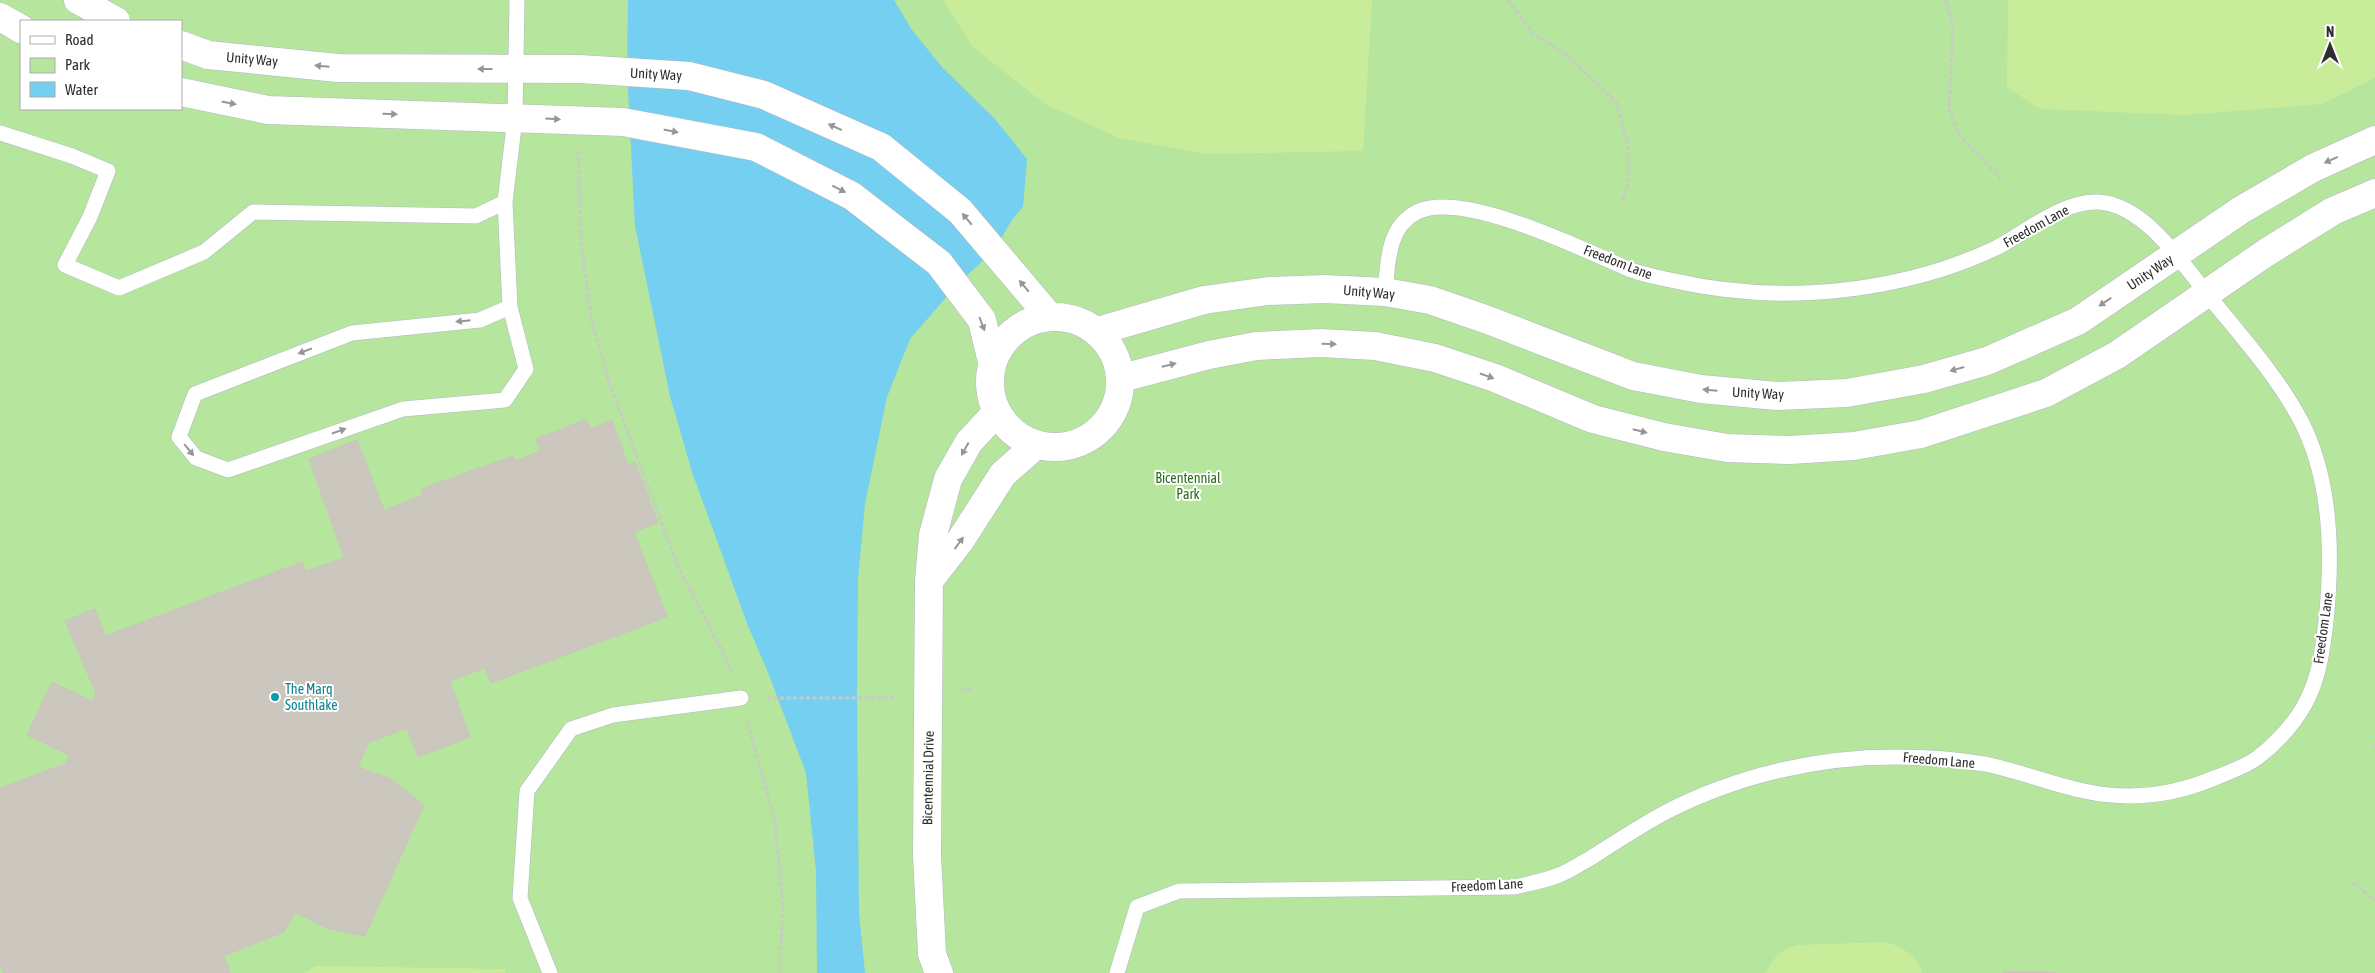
<svg xmlns="http://www.w3.org/2000/svg" width="2375" height="973" font-family="'Asap Condensed',sans-serif">
	<rect width="100%" height="100%" fill="#efe9e1"/>
	<path fill="#b6e59e" fill-rule="evenodd" d="M0 0H2375V973H0ZM21 21H181V109H21Z"/>
	<path fill="#c9ec9a" d="M943 0H1372L1363 151 1206 154 1119 138 1045 104 972 46Z
		M2008 0H2375V78L2322 104 2185 115 2040 109 2007 87Z
		M1887 942C1903 948 1917 955 1922 973H1766C1773 957 1781 950 1798 945Z
		M316 966 505 969V973H304Z"/>
	<path fill="#75cff0" d="M628 0H894L912 30 942 67 995 119 1027 159 1023 207 1012 220 994 250 956 286 910 339 887 397 865 504 858 580 857 697 859 913 865 973H817L816 871 806 773 769 675 748 626 692 472 670 396 635 226 627 72Z"/>
	<path fill="#cbc7bf" stroke="#cbc5ba" d="M587 419 590 429 612 420 628 465 635 462 658 523 634 532 667 617 491 683 485 668 450 681 470 737 418 757 407 728 368 743 358 767 391 779 424 805 365 936 327 928 295 912 284 932 224 956 230 973H3L0 964V788L65 764 69 755 27 735 52 682 92 701 96 693 65 621 95 609 105 636 302 562 306 571 344 558 309 459 357 440 384 510 423 495 421 489 513 456 515 461 540 451 536 439Z
		M2003 972H2055V973H2003Z"/>
	<g fill="none" stroke-linecap="round" stroke-linejoin="round">
		<g stroke="#b4b7c1" stroke-width="16">
			<path id="lane" d="M0 133 72 156 108 171 90 217 65 265 119 288 204 252 253 212 476 216 505 202 515 118 517 0
				M505 202 510 307 526 369 505 400 403 409 228 470 196 458 179 437 195 394 352 333 480 320 510 307
				M550 973 520 898 527 791 571 729 613 715 741 698
				M1117 973 1137 907 1179 891 1515 887C1530 883 1545 881 1559 875 1569 872 1579 864 1589 859 1614 843 1640 826 1666 812 1736 776 1816 757 1895 757 1925 757 1956 759 1985 764 2019 771 2051 784 2084 791 2129 801 2175 795 2217 777 2230 772 2246 766 2257 758 2277 743 2298 720 2308 698 2320 674 2323 646 2326 621 2333 555 2332 481 2301 421 2276 374 2240 335 2207 294 2181 261 2143 204 2098 202 2061 201 2027 232 1996 248 1979 256 1961 263 1943 269 1857 296 1764 301 1675 281 1660 278 1645 275 1631 270 1585 251 1463 189 1417 212 1387 227 1388 263 1385 292"/>
		</g>
		<g stroke="#b4b7c1" stroke-width="29">
			<path id="street" d="M78 0 116 21
				M0 17 21 29
				M181 45 208 55 338 68 580 69 689 76 764 95 881 147 960 211 1049 316
				M181 92 268 110 623 122 756 147 852 196 939 263 982 320 992 362
				M990 382a65 65 0 1 1 130 0a65 65 0 1 1-130 0Z
				M1098 331 1204 300 1268 291 1325 289 1385 292 1430 300 1488 320 1633 376 1701 389 1777 396 1847 393 1924 379 1987 361 2078 321 2241 210 2313 168 2375 140
				M1122 378 1209 355 1256 346 1321 343 1375 346 1435 358 1495 378 1593 419 1664 437 1727 448 1790 450 1854 446 1921 434 2046 393 2117 355 2267 252 2333 211 2375 193
				M929 581 960 541 1003 474 1036 445
				M939 973 932 954 927 855 929 581 933 535 948 479 969 442 996 413"/>
		</g>
		<path stroke="#c9c9c9" stroke-width="3" stroke-dasharray="4 2.5" stroke-linecap="butt" d="M1508 0 1533 33 1568 56 1616 102 1628 145 1629 183 1621 203
			M1946 0 1953 28 1949 109 1959 135 2001 179
			M578 151 581 241 591 318 609 382 678 567 722 650 732 674
			M961 690H973
			M767 698H895
			M748 723 775 823 783 905 780 973
			M2374 746H2375
			M2353 883 2375 900"/>
		<use href="#lane" stroke="#fff" stroke-width="15"/>
		<use href="#street" stroke="#fff" stroke-width="28"/>
	</g>
	<defs><path id="oneway-solid" d="M-6-.8H1V-3.2L6.5 0L1 3.2V.8H-6Z" transform="scale(1.25)"/></defs>
	<g fill="#969696">
		<use href="#oneway-solid" transform="translate(322 66) rotate(-175)"/>
		<use href="#oneway-solid" transform="translate(485 69) rotate(180)"/>
		<use href="#oneway-solid" transform="translate(229 103) rotate(11)"/>
		<use href="#oneway-solid" transform="translate(390 114) rotate(2)"/>
		<use href="#oneway-solid" transform="translate(553 119) rotate(3)"/>
		<use href="#oneway-solid" transform="translate(835 127) rotate(-156)"/>
		<use href="#oneway-solid" transform="translate(671 131) rotate(11)"/>
		<use href="#oneway-solid" transform="translate(2331 160) rotate(156)"/>
		<use href="#oneway-solid" transform="translate(839 189) rotate(27)"/>
		<use href="#oneway-solid" transform="translate(967 219) rotate(-130)"/>
		<use href="#oneway-solid" transform="translate(1024 286) rotate(-130)"/>
		<use href="#oneway-solid" transform="translate(2105 302) rotate(146)"/>
		<use href="#oneway-solid" transform="translate(463 321) rotate(174)"/>
		<use href="#oneway-solid" transform="translate(982 324) rotate(69)"/>
		<use href="#oneway-solid" transform="translate(1329 344) rotate(2)"/>
		<use href="#oneway-solid" transform="translate(305 351) rotate(159)"/>
		<use href="#oneway-solid" transform="translate(1169 365) rotate(-14)"/>
		<use href="#oneway-solid" transform="translate(1957 369) rotate(164)"/>
		<use href="#oneway-solid" transform="translate(1487 376) rotate(19)"/>
		<use href="#oneway-solid" transform="translate(1710 390) rotate(-175)"/>
		<use href="#oneway-solid" transform="translate(339 431) rotate(-19)"/>
		<use href="#oneway-solid" transform="translate(1640 431) rotate(14)"/>
		<use href="#oneway-solid" transform="translate(965 449) rotate(119)"/>
		<use href="#oneway-solid" transform="translate(189 450) rotate(51)"/>
		<use href="#oneway-solid" transform="translate(959 543) rotate(-54)"/>
	</g>
	<circle fill="#0f9aa8" stroke="#fff" stroke-width="2" cx="275" cy="697" r="5"/>
	<g text-anchor="middle" stroke-width="4" stroke-linejoin="round" paint-order="stroke">
		<g font-size="14" fill="#2e2e2e" stroke="#fff">
			<text transform="translate(252 59) rotate(5)" y="5">Unity Way</text>
			<text transform="translate(656 74) rotate(3)" y="5">Unity Way</text>
			<text transform="translate(2036 226) rotate(-29)" y="5">Freedom Lane</text>
			<text transform="translate(1618 262) rotate(21)" y="5">Freedom Lane</text>
			<text transform="translate(2150 272) rotate(-34)" y="5">Unity Way</text>
			<text transform="translate(1369 292) rotate(5)" y="5">Unity Way</text>
			<text transform="translate(1758 393) rotate(3)" y="5">Unity Way</text>
			<text transform="translate(2323 628) rotate(-82)" y="5">Freedom Lane</text>
			<text transform="translate(1939 760) rotate(5)" y="5">Freedom Lane</text>
			<text transform="translate(928 778) rotate(-89)" y="5">Bicentennial Drive</text>
			<text transform="translate(1487 885) rotate(-3)" y="5">Freedom Lane</text>
		</g>
		<g font-size="14" fill="#2c6e1b" stroke="#fff">
			<text x="1188" y="483">Bicentennial<tspan x="1188" dy="16">Park</tspan></text>
		</g>
		<g font-size="14" fill="#0d838f" stroke="#fff" text-anchor="start">
			<text x="285" y="694">The Marq<tspan x="285" dy="16">Southlake</tspan></text>
		</g>
	</g>
	<rect x="20" y="20" width="162" height="90" fill="#ffffff" stroke="#ababab"/>
	<rect x="30" y="36" width="25" height="8" fill="#ffffff" stroke="#ababab"/>
	<text x="65" y="45" font-size="15" fill="#2e2e2e">Road</text>
	<rect x="30" y="58" width="25" height="15" fill="#b6e59e" stroke="#ababab"/>
	<text x="65" y="70" font-size="15" fill="#2e2e2e">Park</text>
	<rect x="30" y="82" width="25" height="15" fill="#75cff0" stroke="#ababab"/>
	<text x="65" y="95" font-size="15" fill="#2e2e2e">Water</text>
	<g transform="translate(2330 45)" stroke="#ffffff" stroke-width="4" paint-order="stroke">
	<path d="M0-4L9 19L0 12L-9 19Z" fill="#2e2e2e"/>
	<text y="-8" font-size="14" font-weight="bold" text-anchor="middle" fill="#2e2e2e">N</text>
	</g>
</svg>
